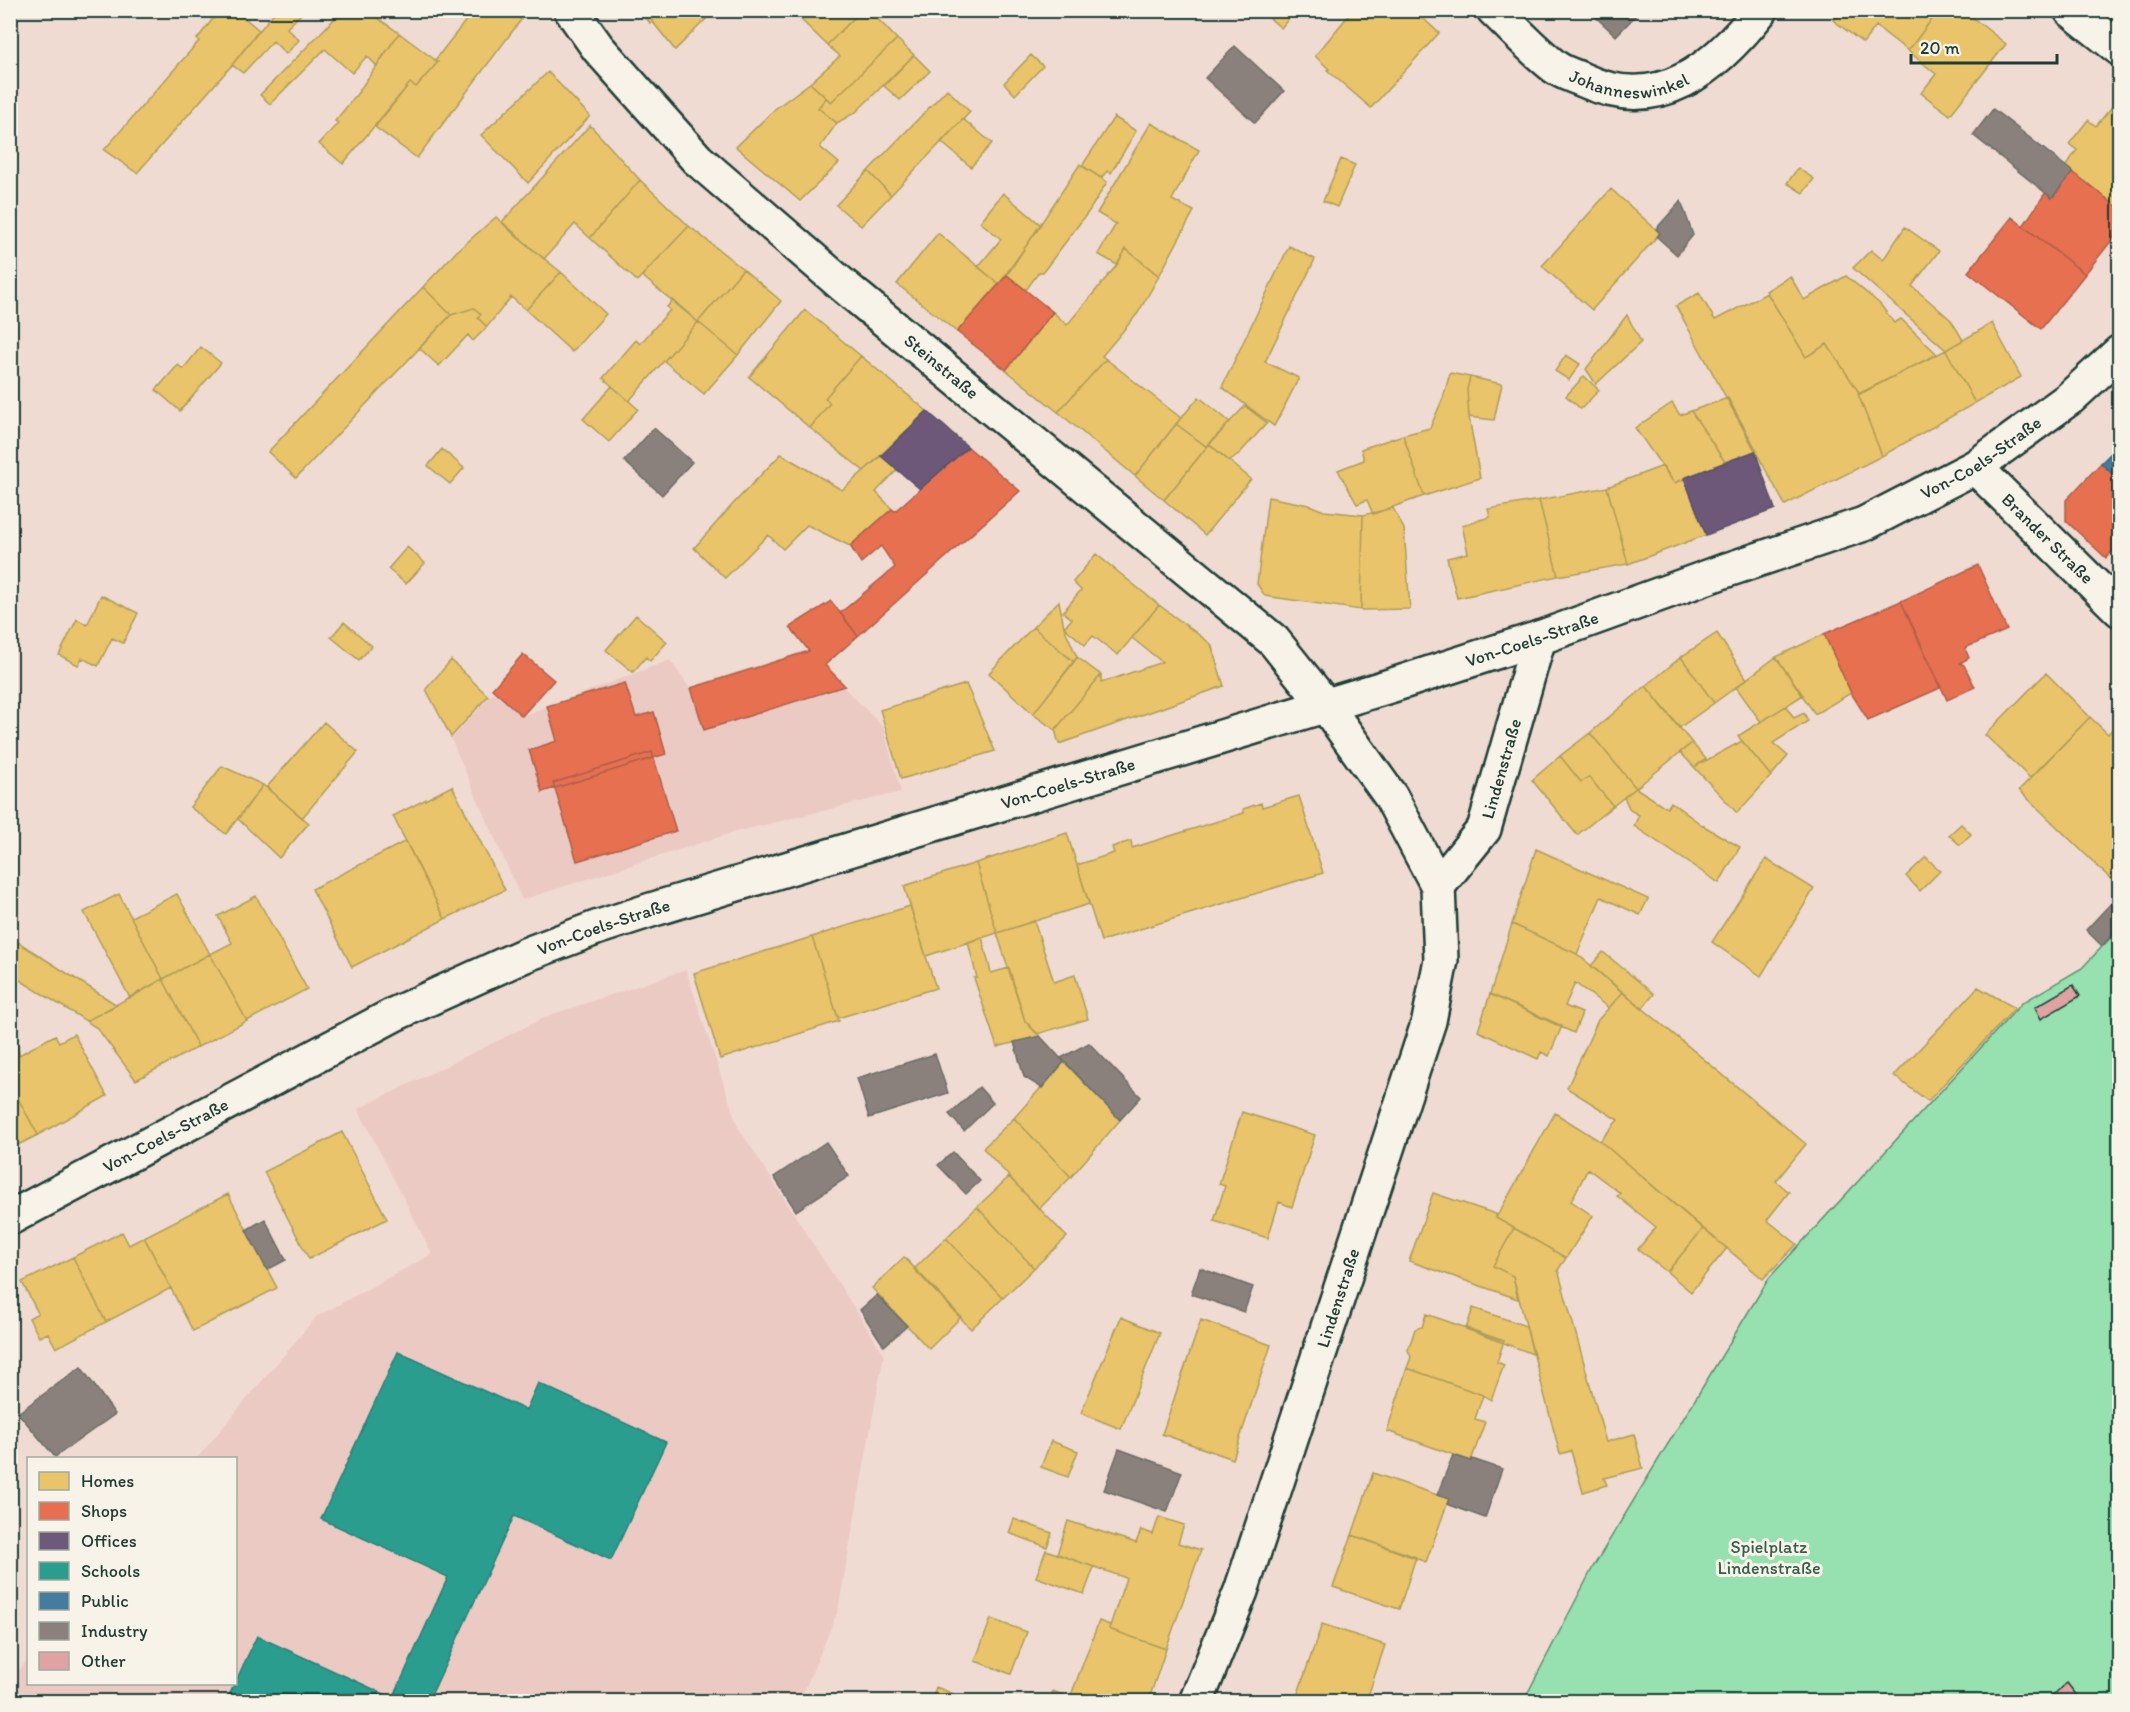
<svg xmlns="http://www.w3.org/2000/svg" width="2130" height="1712" font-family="Itim,sans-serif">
	<rect width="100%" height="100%" fill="#f0dbd3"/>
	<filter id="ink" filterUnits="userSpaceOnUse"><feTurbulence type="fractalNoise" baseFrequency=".0167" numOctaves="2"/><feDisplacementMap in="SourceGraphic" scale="12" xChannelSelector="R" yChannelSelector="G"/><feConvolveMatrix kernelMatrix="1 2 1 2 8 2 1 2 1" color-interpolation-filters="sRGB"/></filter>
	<g filter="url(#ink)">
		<path fill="#ebcac4" d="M807 650 883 727 901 792 735 832 522 900 451 739 493 693 522 716 670 660 689 687Z
			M686 970 738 1127 884 1354 838 1611 800 1701 11 1702V1680L28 1659V1684H236V1458H197L316 1317 432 1254 358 1109 550 1015Z"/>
		<path fill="#97e0af" stroke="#5b8e72" stroke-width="1.5" d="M2119 929V1701L1523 1702 1593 1567 1769 1278 2022 1003 2082 968Z"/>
		<path fill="#e9c46a" stroke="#ac9c5a" stroke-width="1.5" d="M220 10H235L259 30 232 65 137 173 104 150 199 41 197 39Z
			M276 10H305L287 28 299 40 286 54 273 41 243 73 232 65Z
			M343 10H366L399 33 377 66 367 56 352 73 325 49 270 104 260 95Z
			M474 10H513L521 20 417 158 375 127 410 83 416 87 438 62 435 60Z
			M640 10H715L675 50 652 21 650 23Z
			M791 10H862L827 45Z
			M862 10H869L897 39 831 102 810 83 840 56 827 45Z
			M1260 10H1296L1281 28Z
			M1353 10H1414L1439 33 1371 108 1327 70 1329 69 1315 56Z
			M1841 10H1939L1908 51 1876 26 1863 43 1833 20Z
			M1939 10H1963L2006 44 1950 115 1921 93 1936 74 1908 51Z
			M399 33 438 62 416 87 410 83 343 164 319 144 338 123 335 121 357 94Z
			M897 39 914 55 856 112 837 123 818 108 826 98 831 102Z
			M914 55 930 71 900 100 884 86Z
			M1031 55 1043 66 1015 95 1004 83Z
			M548 72 590 116 528 183 481 135Z
			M810 83 826 98 818 108 837 123 820 147 839 163 800 201 736 147 776 108Z
			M947 89 970 112 891 195 868 171Z
			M2120 97V209L2065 167 2077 150 2069 144 2088 120 2096 126Z
			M1114 117 1136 131 1111 173 1107 171 1101 178 1082 166Z
			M963 119 992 143 971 167 941 142Z
			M1151 123 1199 150 1172 200 1194 211 1159 276 1126 249 1117 265 1098 254 1116 224 1097 213Z
			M590 125 640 180 590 238 575 224 544 259 502 222Z
			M1341 159 1355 165 1337 207 1323 201Z
			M1080 164 1107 182 1089 211 1043 272H1039L1026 290 1007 275Z
			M1798 168 1814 179 1803 193 1787 183Z
			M868 171 891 195 861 226 836 205Z
			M640 180 689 226 637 281 590 238Z
			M1611 189 1660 233 1592 310 1542 266Z
			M1003 193 1041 225 999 284 978 267 1001 239 980 222Z
			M496 217 517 237 561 272 526 310 511 297 487 327 478 318 481 314 474 308 451 315 423 287 456 252Z
			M689 226 743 269 698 322 642 276Z
			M1905 227 1939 251 1912 286 1951 320 1963 340 1946 350 1853 268 1871 250 1883 260Z
			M938 233 999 284 957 332 897 284Z
			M1289 246 1315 259 1265 362 1299 378 1274 426 1222 387Z
			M1126 249 1159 276 1138 313 1102 356 1106 359 1058 412 1006 370 1053 312 1067 325 1117 265Z
			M743 269 781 301 738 355 698 322Z
			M561 272 606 314 572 352 526 310Z
			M1790 276 1804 300 1846 276 1880 304 1894 323 1901 319 1937 354 1860 394 1827 344 1806 357 1766 291Z
			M423 287 451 315 296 478 268 452Z
			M1699 293 1715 320 1767 293 1806 357 1827 344 1860 394H1858L1882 456 1785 505 1676 306Z
			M673 300 698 322 629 401 603 378 636 340 640 344 670 310 667 307Z
			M474 308 481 314 478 318 487 327 473 341 468 335 439 366 419 348 451 315Z
			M805 310 861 356 825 398 830 403 810 428 749 377Z
			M1627 315 1641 342 1596 384 1586 369Z
			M698 322 738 355 704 394 664 361Z
			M1992 323 2021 377 1975 403 1946 350Z
			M201 347 221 363 180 411 156 390 178 365 183 369Z
			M1946 350 1975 403 1882 456 1858 394Z
			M1566 355 1580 364 1569 380 1555 371Z
			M861 356 927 411 864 471 810 428 830 403 825 398Z
			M1106 359 1181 418 1135 476 1058 412Z
			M1450 373 1470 377 1467 390 1469 417 1480 478 1424 496 1403 435 1430 428 1443 398Z
			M1584 376 1599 390 1581 409 1566 396Z
			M1470 377 1502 384 1494 420 1469 417 1467 390Z
			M612 386 638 409 609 442 583 419Z
			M1199 397 1230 422 1207 447 1176 424Z
			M1728 398 1757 451 1725 462 1691 411Z
			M1672 403 1680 415 1691 411 1725 462 1674 483 1635 428Z
			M1245 406 1267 423 1240 453 1229 461 1209 444Z
			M1176 424 1207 447 1164 500 1135 476Z
			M1403 435 1424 496 1373 514 1367 500 1357 504 1338 470 1364 460 1361 449Z
			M1209 444 1251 479 1205 535 1164 500Z
			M442 449 464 468 450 484 428 466Z
			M781 454 842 490 881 456 897 470 876 492 892 509 850 546 807 525 783 549 768 535 725 578 694 548 734 503Z
			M1663 466 1674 483 1685 479 1706 535 1628 564 1607 487Z
			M1607 487 1628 564 1558 576 1539 500Z
			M1268 497 1309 505 1324 511 1363 515 1361 610 1265 596 1257 584Z
			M1539 500 1558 576 1457 598 1447 558 1468 553 1462 525 1490 517 1488 509Z
			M1393 508 1404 529 1410 609 1361 610 1363 515Z
			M407 547 425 563 406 584 388 569Z
			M1096 554 1159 605 1118 655 1093 636 1085 645 1064 627 1072 619 1063 612 1081 590 1073 582Z
			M101 595 138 613 123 643 112 638 98 666 82 658 78 665 59 655 77 619 87 625Z
			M1059 601 1064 627 1077 657 1074 662 1033 627Z
			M1159 605 1211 644 1224 686 1059 744 1055 730 1101 675V683L1162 662 1132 638Z
			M636 615 667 642 650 661 646 657 633 672 606 650Z
			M344 622 372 646 359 660 331 637Z
			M1033 627 1074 662 1033 714 989 673Z
			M1717 633 1747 679 1714 703 1681 657Z
			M1824 634 1851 693 1815 714 1776 657Z
			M1077 657 1101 675 1055 730 1033 714Z
			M1681 657 1714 703 1679 728 1646 686Z
			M1776 657 1803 695 1761 722 1736 687Z
			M451 660 488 696 451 737 426 689Z
			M2046 673 2090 717 2030 778 1985 735Z
			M966 684 995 751 901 779 880 710Z
			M1646 686 1692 743 1636 788 1590 733Z
			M1786 706 1794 718 1804 713 1808 721 1773 743 1788 756 1771 776 1738 736Z
			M2090 717 2108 734 2114 727 2120 732V888L2019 790Z
			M324 722 358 752 302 818 267 787Z
			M1590 733 1636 788 1613 806 1589 777 1581 782 1560 756Z
			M1742 741 1771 776 1737 813 1694 767Z
			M1692 743 1706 759 1694 767 1680 752Z
			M1560 756 1581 782 1589 777 1613 806 1577 835 1532 780Z
			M222 766 263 785 226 834 190 807Z
			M263 785 309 823 279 858 238 819Z
			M452 786 505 890 445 919 393 816Z
			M1636 788 1667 808 1671 802 1702 825 1740 847 1719 883 1634 826 1639 815 1630 810 1624 797Z
			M1299 796 1323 873 1101 941 1077 865 1114 853 1112 847 1121 844 1131 841 1132 848 1244 813 1243 809 1261 803 1262 807Z
			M1961 824 1971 834 1960 845 1949 835Z
			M1067 833 1089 904 997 933 976 863Z
			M406 841 445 919 352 967 312 889Z
			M1536 849 1648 899 1640 915 1601 897 1577 954 1512 924Z
			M1926 857 1940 871 1920 891 1906 876Z
			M1766 859 1814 889 1761 976 1712 942Z
			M976 863 997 933 926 956 904 886Z
			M119 894 163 979 130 998 84 912Z
			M177 894 210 954 163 979 131 917Z
			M256 896 307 989 247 1021 210 954 232 943 218 916Z
			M910 906 936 988 838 1018 812 937Z
			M1034 921 1054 982 1075 975 1088 1019 1037 1034 1025 1021 997 933Z
			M1512 924 1577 954 1623 992 1609 1008 1575 983 1565 1006 1582 1013 1574 1033 1490 994Z
			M10 937 117 1005 86 1021 10 974Z
			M812 937 839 1021 720 1059 694 973Z
			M982 937 991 973 1009 968 1025 1021 1040 1036 997 1047 974 978H977L968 942Z
			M1603 952 1654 994 1642 1009 1591 966Z
			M210 954 247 1021 198 1047 163 979Z
			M163 979 198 1047 136 1080 97 1028 86 1021Z
			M1978 987 2015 1008 1928 1101 1894 1076Z
			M1623 992 1806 1144 1776 1181 1789 1192 1767 1220 1797 1244 1763 1279 1600 1141 1618 1120 1567 1088 1598 1020Z
			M1490 994 1562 1026 1549 1056 1541 1052 1538 1059 1478 1031Z
			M10 1030 18 1045 19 1055 10 1060Z
			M74 1034 107 1096 38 1135 10 1084V1060L55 1035 59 1042Z
			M1064 1062 1120 1120 1071 1177 1014 1118Z
			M10 1084 38 1135 10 1149Z
			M1242 1112 1315 1135 1292 1207 1279 1202 1268 1238 1214 1221 1225 1186 1219 1184Z
			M1555 1113 1600 1141 1703 1229 1667 1272 1638 1249 1656 1227 1617 1196 1620 1193 1588 1169 1571 1201 1593 1216 1566 1258 1496 1218Z
			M1014 1118 1071 1177 1039 1209 983 1148Z
			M342 1132 387 1219 309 1259 264 1172Z
			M1009 1177 1067 1237 1034 1268 977 1207Z
			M1433 1193 1496 1214V1218L1514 1228 1493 1266 1513 1276 1518 1299 1409 1261Z
			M228 1194 277 1288 193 1331 144 1237Z
			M977 1207 1034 1268 1003 1298 946 1238Z
			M1514 1228 1566 1258 1558 1270 1606 1442 1634 1434 1643 1468 1604 1478 1607 1485 1583 1492 1571 1451 1560 1454 1513 1276 1493 1266Z
			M1703 1229 1727 1248 1691 1292 1667 1272Z
			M122 1232 129 1245 144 1237 171 1288 106 1322 73 1257Z
			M946 1238 1003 1298 971 1329 914 1269Z
			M73 1257 106 1322 56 1348 48 1333 39 1337 29 1318 38 1313 22 1282Z
			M904 1257 961 1317 929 1349 872 1288Z
			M1473 1308 1526 1326 1533 1354 1466 1329Z
			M1426 1314 1504 1341 1497 1362 1504 1365 1491 1400 1483 1395 1407 1368 1411 1357 1408 1350 1415 1329 1422 1327Z
			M1121 1317 1160 1333 1121 1429 1081 1413Z
			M1201 1320 1271 1345 1233 1459 1162 1434Z
			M1407 1368 1483 1395 1475 1419 1485 1422 1471 1461 1387 1431Z
			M1051 1441 1078 1451 1068 1477 1041 1467Z
			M1373 1473 1449 1499 1426 1562 1352 1535Z
			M1159 1517 1184 1525 1178 1543 1201 1550 1166 1649 1109 1629 1126 1578 1057 1554 1068 1521 1136 1543 1141 1530 1153 1534Z
			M1014 1519 1052 1533 1047 1547 1009 1533Z
			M1352 1535 1416 1557 1399 1609 1333 1587Z
			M1046 1550 1094 1567 1084 1594 1036 1577Z
			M991 1619 1027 1632 1011 1674 975 1661Z
			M1099 1621 1110 1625 1109 1629 1166 1649 1148 1702H1080L1070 1698Z
			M1322 1624 1385 1645 1366 1702H1295Z
			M936 1687 974 1702H931Z
			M1053 1691 1070 1698 1080 1702H1048Z"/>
		<path fill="#e76f51" stroke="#ab6048" stroke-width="1.5" d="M2073 172 2120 209V230L2085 274 2023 226 2046 192 2052 198Z
			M2012 217 2085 274 2041 329 1968 272Z
			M1007 275 1053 312 1006 370 957 332Z
			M968 447 1020 491 858 636 840 613 895 567 881 546 861 563 850 546 892 509 895 511Z
			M2101 463 2120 481V544L2106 558 2066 521V500Z
			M1978 565 2007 630 1965 648 1969 658 1960 663 1964 665 1975 687 1947 700 1901 601Z
			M831 601 858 636 825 665 845 686 704 730 691 688 809 651 790 627Z
			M1901 601 1940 688 1868 720 1851 693 1824 634Z
			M523 654 554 680 522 716 492 689Z
			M625 683 636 717 654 712 666 754 542 792 529 750 557 741 547 706Z
			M652 752 676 831 577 861 553 783Z"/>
		<path fill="#6d597a" stroke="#565165" stroke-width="1.5" d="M927 411 968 447 920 489 881 456Z
			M1755 451 1775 509 1706 535 1684 478Z"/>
		<path fill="#2a9d8f" stroke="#278074" stroke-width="1.5" d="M398 1352 526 1410 538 1383 666 1442 611 1560 514 1516 428 1702H226L257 1636 393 1698 448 1577 321 1519Z"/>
		<path fill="#457b9d" stroke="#3a687e" stroke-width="1.5" d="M2120 444V481L2101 463Z"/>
		<path fill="#8a817c" stroke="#6a6d66" stroke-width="1.5" d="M1588 10H1641L1616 36Z
			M1235 46 1284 91 1255 123 1205 78Z
			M1993 109 2073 172 2052 198 1973 135Z
			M1681 201 1693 235 1677 255 1657 237 1660 233 1656 229Z
			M654 428 692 462 662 495 624 461Z
			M2115 899 2120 903V927L2102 946 2086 930Z
			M1040 1036 1064 1062 1042 1088 1024 1077 1014 1042Z
			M1089 1043 1141 1097 1120 1120 1061 1058Z
			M935 1054 948 1093 869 1118 857 1078Z
			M979 1087 993 1103 964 1131 949 1114Z
			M826 1142 849 1176 796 1211 774 1177Z
			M953 1152 980 1181 966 1194 938 1165Z
			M265 1219 286 1260 267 1270 246 1230Z
			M1200 1268 1253 1287 1244 1312 1191 1294Z
			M877 1295 907 1326 884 1346 860 1310Z
			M81 1367 115 1414 55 1457 18 1413Z
			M1119 1449 1182 1472 1167 1512 1104 1490Z
			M1453 1455 1471 1461 1472 1459 1502 1469 1485 1518 1447 1504 1449 1499 1437 1495Z"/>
		<path fill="#dea3a2" stroke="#1f3d34" stroke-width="1.5" d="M2073 985 2080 996 2041 1019 2035 1007Z
			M2067 1683 2082 1702H2049L2048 1699Z"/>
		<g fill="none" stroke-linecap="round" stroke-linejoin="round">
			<g stroke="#1f3d34" stroke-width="38">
				<g id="minor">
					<path id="s1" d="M571 10 598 48 697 159 845 287 1274 641 1326 706 1391 797 1438 886 1441 960 1429 1021 1241 1591 1196 1702"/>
					<path id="s2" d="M1494 10C1514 29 1533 50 1555 67 1563 73 1574 76 1583 80 1660 116 1715 68 1761 10"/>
					<path d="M2071 10 2120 49"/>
					<path id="s3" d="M1975 467 2120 610"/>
					<path id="s4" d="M1438 886 1484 829 1539 638"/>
				</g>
			</g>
			<g stroke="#1f3d34" stroke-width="38">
				<g id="major">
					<path id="s5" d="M10 1218 395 1014 525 955 596 928 651 910 1393 685 1539 638 1724 571 1864 524 1975 467 2070 398 2120 352"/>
				</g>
			</g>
			<use href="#minor" stroke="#f7f3e8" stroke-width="33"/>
			<use href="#major" stroke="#f7f3e8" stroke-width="33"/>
		</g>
	</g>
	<g text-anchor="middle" stroke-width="6" stroke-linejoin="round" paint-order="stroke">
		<g font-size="18" fill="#1f3d34" stroke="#f7f3e8">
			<text dy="6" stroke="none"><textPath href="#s2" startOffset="162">Johanneswinkel</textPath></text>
			<text dy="6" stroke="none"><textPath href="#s1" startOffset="516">Steinstraße</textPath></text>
			<text dy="6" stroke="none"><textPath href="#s5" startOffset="2120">Von-Coels-Straße</textPath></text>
			<text dy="6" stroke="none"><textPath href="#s3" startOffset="102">Brander Straße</textPath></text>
			<text dy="6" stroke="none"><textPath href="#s5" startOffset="1634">Von-Coels-Straße</textPath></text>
			<text dy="6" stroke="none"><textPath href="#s4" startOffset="136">Lindenstraße</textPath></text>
			<text dy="6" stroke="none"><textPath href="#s5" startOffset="1148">Von-Coels-Straße</textPath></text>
			<text dy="6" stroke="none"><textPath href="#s5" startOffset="662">Von-Coels-Straße</textPath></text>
			<text dy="6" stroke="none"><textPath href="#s5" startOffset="176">Von-Coels-Straße</textPath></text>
			<text transform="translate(1338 1298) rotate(-72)" y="6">Lindenstraße</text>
		</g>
		<g font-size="18" fill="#375e4d" stroke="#f7f3e8">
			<text x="1769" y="1553">Spielplatz<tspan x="1769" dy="21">Lindenstraße</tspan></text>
		</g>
	</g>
	<rect width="2130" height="1712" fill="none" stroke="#f7f3e8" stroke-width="36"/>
	<rect x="18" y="18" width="2094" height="1676" fill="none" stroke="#1f3d34" stroke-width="2" filter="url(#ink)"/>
	<rect x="27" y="1457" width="210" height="228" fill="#f7f3e8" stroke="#a1aaa0" stroke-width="1.5"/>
	<rect x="39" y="1472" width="30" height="18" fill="#e9c46a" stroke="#a1aaa0" stroke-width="1.5"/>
	<text x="81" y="1487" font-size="18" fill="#1f3d34">Homes</text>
	<rect x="39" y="1502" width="30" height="18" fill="#e76f51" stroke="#a1aaa0" stroke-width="1.5"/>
	<text x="81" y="1517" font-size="18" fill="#1f3d34">Shops</text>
	<rect x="39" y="1532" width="30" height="18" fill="#6d597a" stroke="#a1aaa0" stroke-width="1.5"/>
	<text x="81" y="1547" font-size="18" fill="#1f3d34">Offices</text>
	<rect x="39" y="1562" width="30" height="18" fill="#2a9d8f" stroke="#a1aaa0" stroke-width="1.5"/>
	<text x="81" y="1577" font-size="18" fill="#1f3d34">Schools</text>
	<rect x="39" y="1592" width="30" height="18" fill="#457b9d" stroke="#a1aaa0" stroke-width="1.5"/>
	<text x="81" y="1607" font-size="18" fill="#1f3d34">Public</text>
	<rect x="39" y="1622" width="30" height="18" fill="#8a817c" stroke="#a1aaa0" stroke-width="1.5"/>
	<text x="81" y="1637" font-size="18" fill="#1f3d34">Industry</text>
	<rect x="39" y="1652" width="30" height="18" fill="#dea3a2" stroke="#a1aaa0" stroke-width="1.5"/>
	<text x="81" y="1667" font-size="18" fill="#1f3d34">Other</text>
	<path d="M1911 54v9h146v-9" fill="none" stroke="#1f3d34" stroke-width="3"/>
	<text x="1920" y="54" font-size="18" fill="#1f3d34" stroke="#f7f3e8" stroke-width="4.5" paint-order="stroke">20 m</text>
</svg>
